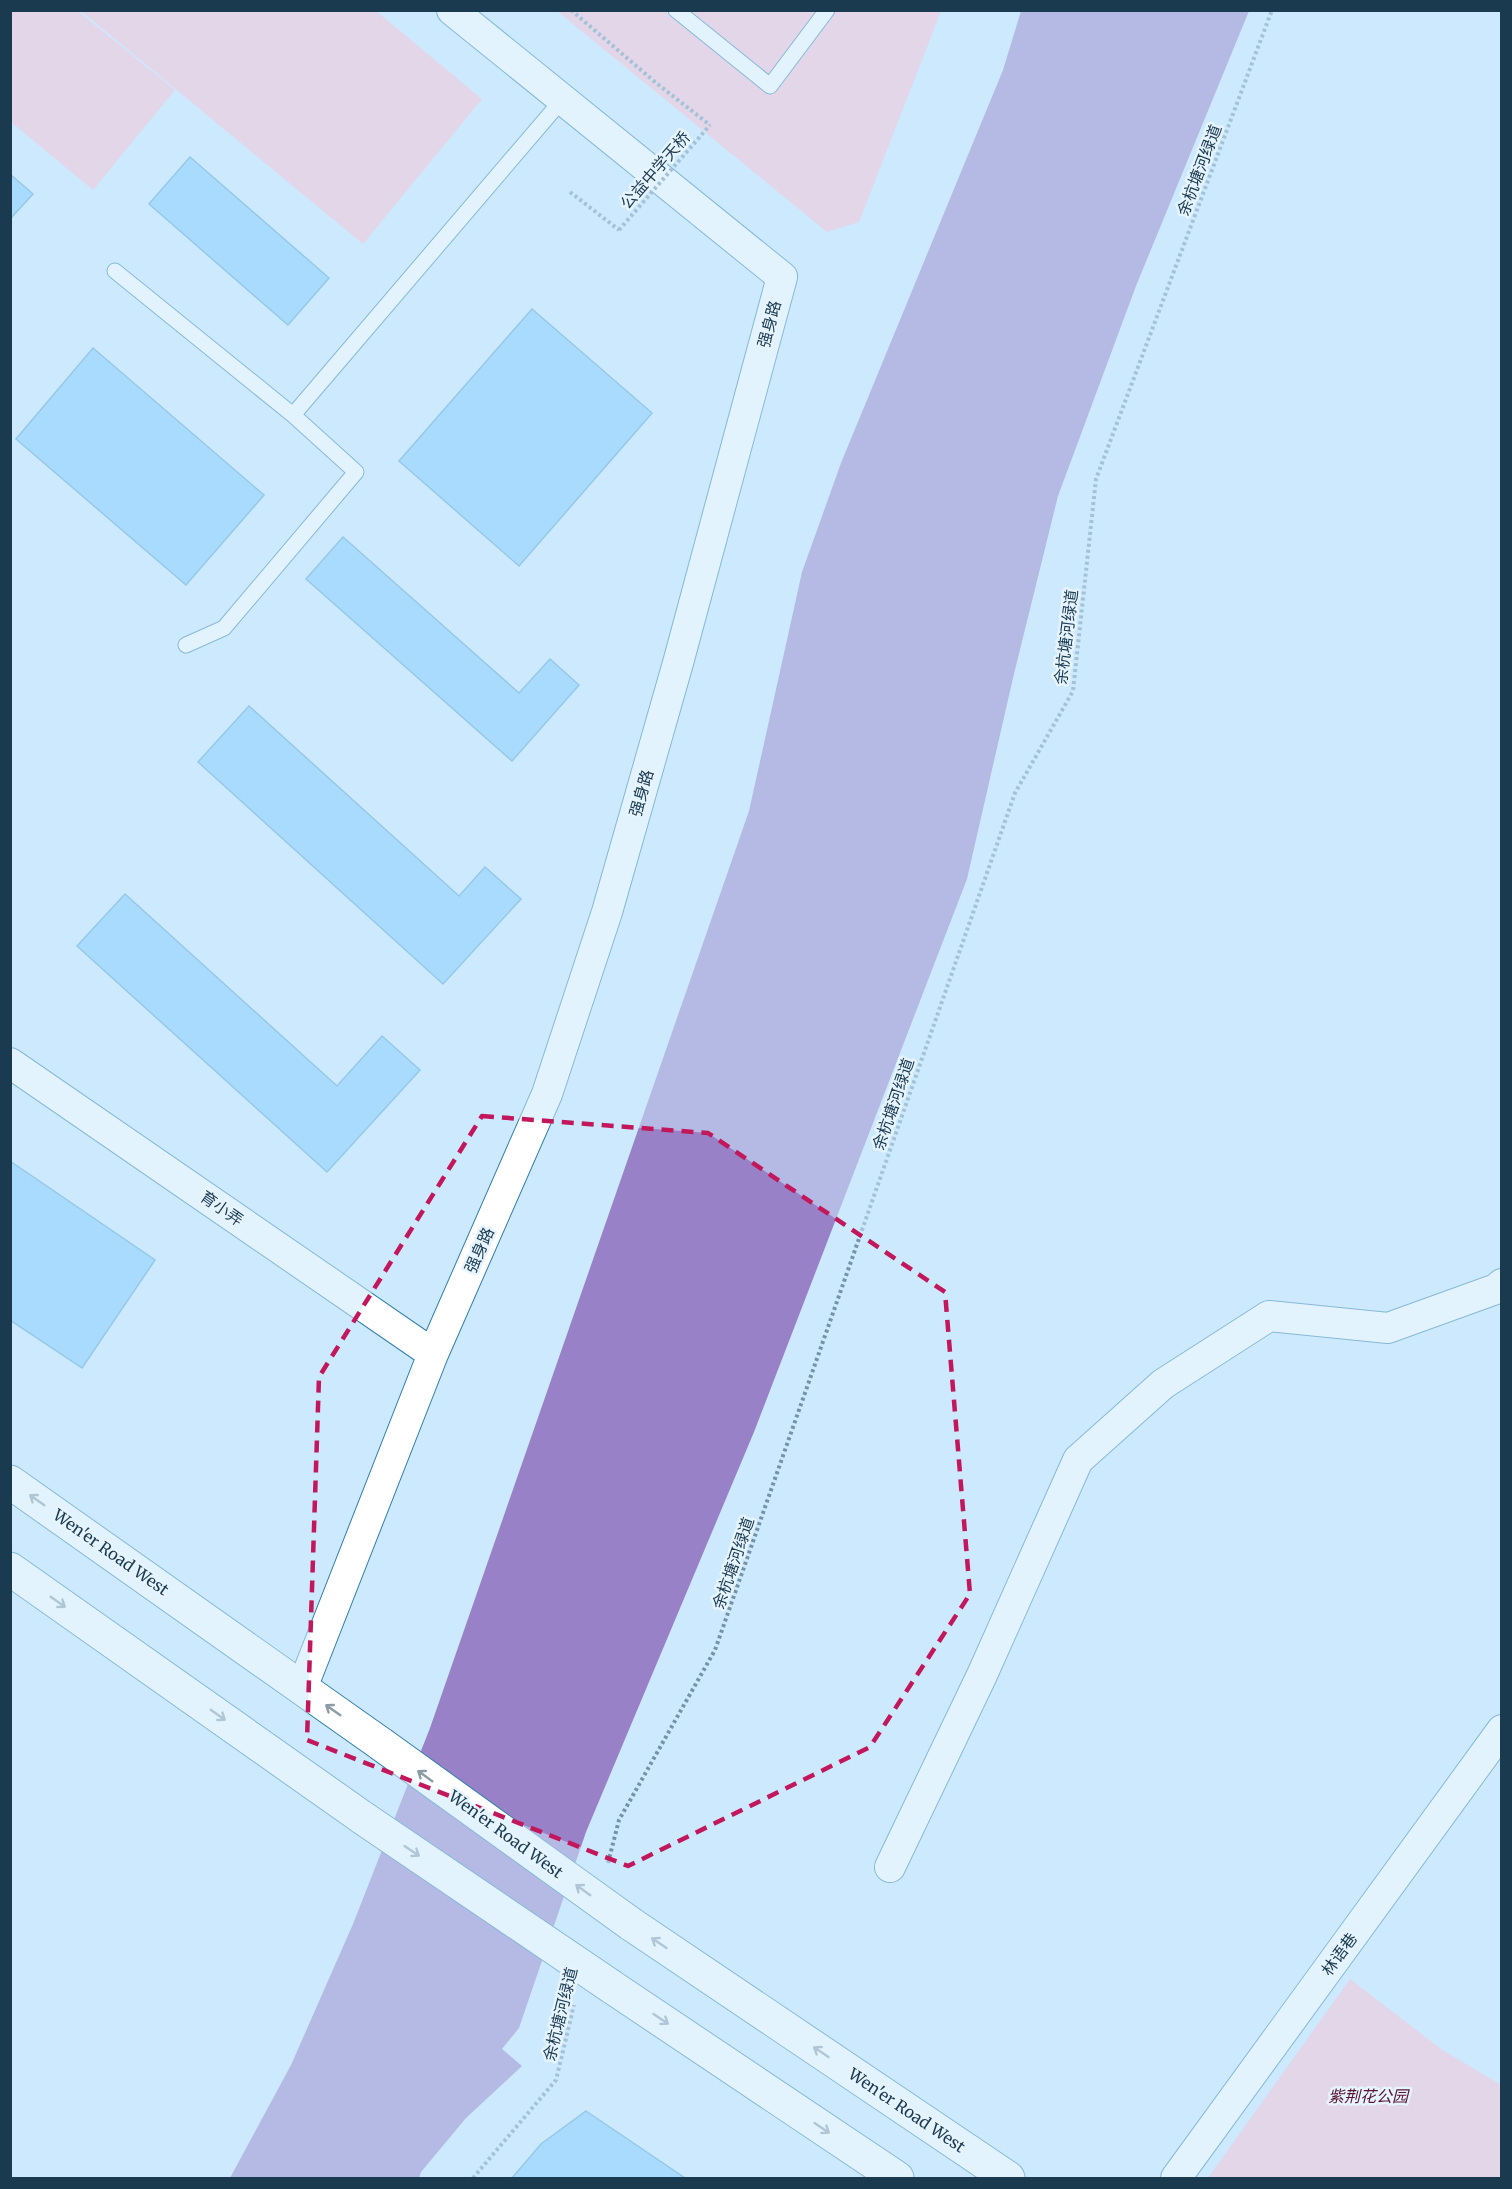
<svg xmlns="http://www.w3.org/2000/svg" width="1512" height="2189" font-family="Merriweather,'Noto Sans SC',serif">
	<rect width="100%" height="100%" fill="#cce9fe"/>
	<path fill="#ffbed1" d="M10 11H78L175 90 93 190 11 122Z
		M81 11H376L482 99 363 244Z
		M557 11H941L859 222 827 232Z
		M1350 1979 1441 2049 1501 2085V2178H1208Z"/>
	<path fill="#9981c7" d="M1021 11H1249L1136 286 1058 496 1013 678 967 879 754 1432 586 1832 519 2028 502 2049 522 2066 466 2118 421 2172 419 2178H230L291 2065 353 1924 430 1728 749 811 802 572 841 463 1003 70Z"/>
	<path fill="#7ecbfe" stroke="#529fd0" stroke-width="1.5" d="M190 157 329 278 288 325 149 204Z
		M10 174 33 194 10 219Z
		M532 309 652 413 519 566 399 461Z
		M93 348 264 495 186 585 16 439Z
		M343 537 519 693 550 659 579 685 512 761 306 579Z
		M249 706 459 896 485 867 521 899 443 984 198 762Z
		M125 894 337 1086 382 1036 420 1070 327 1172 77 946Z
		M10 1161 155 1260 82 1368 10 1320Z
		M586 2111 685 2178H512L541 2144Z"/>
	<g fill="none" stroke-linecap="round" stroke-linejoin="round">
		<g stroke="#307fae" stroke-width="17">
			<path id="service" d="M676 10 770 86 827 10
				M115 271 293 415 356 472 224 628 186 645
				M293 415 562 100"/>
		</g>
		<g stroke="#307fae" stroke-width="32">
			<path id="minor" d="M10 1063 433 1354
				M302 1688 433 1354 547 1094 607 912 678 663 782 277 452 10
				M890 1867 982 1675 1078 1460 1163 1384 1269 1316 1388 1328 1496 1289 1502 1284
				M1176 2178 1502 1730"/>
		</g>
		<g stroke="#307fae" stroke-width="35">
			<path id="secondary" d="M10 1482 381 1744
				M10 1569 363 1818
				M631 1924 1008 2178
				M612 1987 897 2178"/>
		</g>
		<path stroke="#7493a8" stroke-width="4" stroke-dasharray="3 3" stroke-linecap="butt" d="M571 10 655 82 710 125
			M570 192 619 230
			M608 1863 619 1820 715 1650 1015 793 1073 691 1096 479 1272 10
			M473 2178 556 2080 574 2005"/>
		<use href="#service" stroke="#fff" stroke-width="15"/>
		<use href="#minor" stroke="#fff" stroke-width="30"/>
		<use href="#secondary" stroke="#fff" stroke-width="33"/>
		<g stroke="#307fae" stroke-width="35" stroke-linecap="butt">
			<path id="secondary-bridge" d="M381 1744 631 1924
				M363 1818 612 1987"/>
		</g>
		<path stroke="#7493a8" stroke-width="4" stroke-dasharray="3 3" stroke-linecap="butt" d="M619 230 710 125"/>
		<use href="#secondary-bridge" stroke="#fff" stroke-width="33"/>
	</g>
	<defs><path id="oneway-shaft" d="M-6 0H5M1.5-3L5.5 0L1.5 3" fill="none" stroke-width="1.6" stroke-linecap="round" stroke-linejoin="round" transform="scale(1.5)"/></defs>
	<g stroke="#8c9ca7">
		<use href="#oneway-shaft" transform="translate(37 1500) rotate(-145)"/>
		<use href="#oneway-shaft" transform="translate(58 1602) rotate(35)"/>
		<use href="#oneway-shaft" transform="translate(333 1710) rotate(-145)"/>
		<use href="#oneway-shaft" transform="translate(218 1715) rotate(35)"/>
		<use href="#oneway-shaft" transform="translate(425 1776) rotate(-144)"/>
		<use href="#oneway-shaft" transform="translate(412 1851) rotate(34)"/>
		<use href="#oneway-shaft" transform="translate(583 1890) rotate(-144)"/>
		<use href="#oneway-shaft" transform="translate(659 1943) rotate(-146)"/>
		<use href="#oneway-shaft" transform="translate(661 2019) rotate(34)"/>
		<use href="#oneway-shaft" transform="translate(821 2052) rotate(-146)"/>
		<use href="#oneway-shaft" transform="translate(822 2128) rotate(34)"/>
	</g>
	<path d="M0 0H1512V2189H0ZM482 1116 708 1133 945 1292 970 1594 870 1747 628 1866 307 1740 319 1377Z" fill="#cce9fe" fill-opacity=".55" fill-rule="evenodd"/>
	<path fill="none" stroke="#c2185b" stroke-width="4.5" stroke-dasharray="12 8" stroke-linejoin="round" d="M482 1116 708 1133 945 1292 970 1594 870 1747 628 1866 307 1740 319 1377Z"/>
	<g text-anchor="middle" stroke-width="5" stroke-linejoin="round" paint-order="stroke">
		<g font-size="16" fill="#1a3a4f" stroke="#e6f4ff">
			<text transform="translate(655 170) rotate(-49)" y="6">公益中学天桥</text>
			<text transform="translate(1199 170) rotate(-69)" y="6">余杭塘河绿道</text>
			<text transform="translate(769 324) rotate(-75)" y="6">强身路</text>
			<text transform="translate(1066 637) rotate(-83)" y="6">余杭塘河绿道</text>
			<text transform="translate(641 793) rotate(-74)" y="6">强身路</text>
			<text transform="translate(893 1104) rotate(-71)" y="6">余杭塘河绿道</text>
			<text transform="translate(222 1208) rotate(35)" y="6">育小弄</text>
			<text transform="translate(479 1250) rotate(-66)" y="6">强身路</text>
			<text transform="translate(111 1552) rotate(35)" y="6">Wen'er Road West</text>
			<text transform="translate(733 1563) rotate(-71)" y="6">余杭塘河绿道</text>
			<text transform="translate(506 1834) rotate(36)" y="6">Wen'er Road West</text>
			<text transform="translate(1339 1954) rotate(-54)" y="6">林语巷</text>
			<text transform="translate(560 2014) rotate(-76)" y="6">余杭塘河绿道</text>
			<text transform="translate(907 2110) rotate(34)" y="6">Wen'er Road West</text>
		</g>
		<g font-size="16" font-style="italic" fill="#5b1332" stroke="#e6f4ff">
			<text x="1368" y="2102">紫荆花公园</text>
		</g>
	</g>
	<rect width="1512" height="2189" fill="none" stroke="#1a3a4f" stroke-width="24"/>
</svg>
